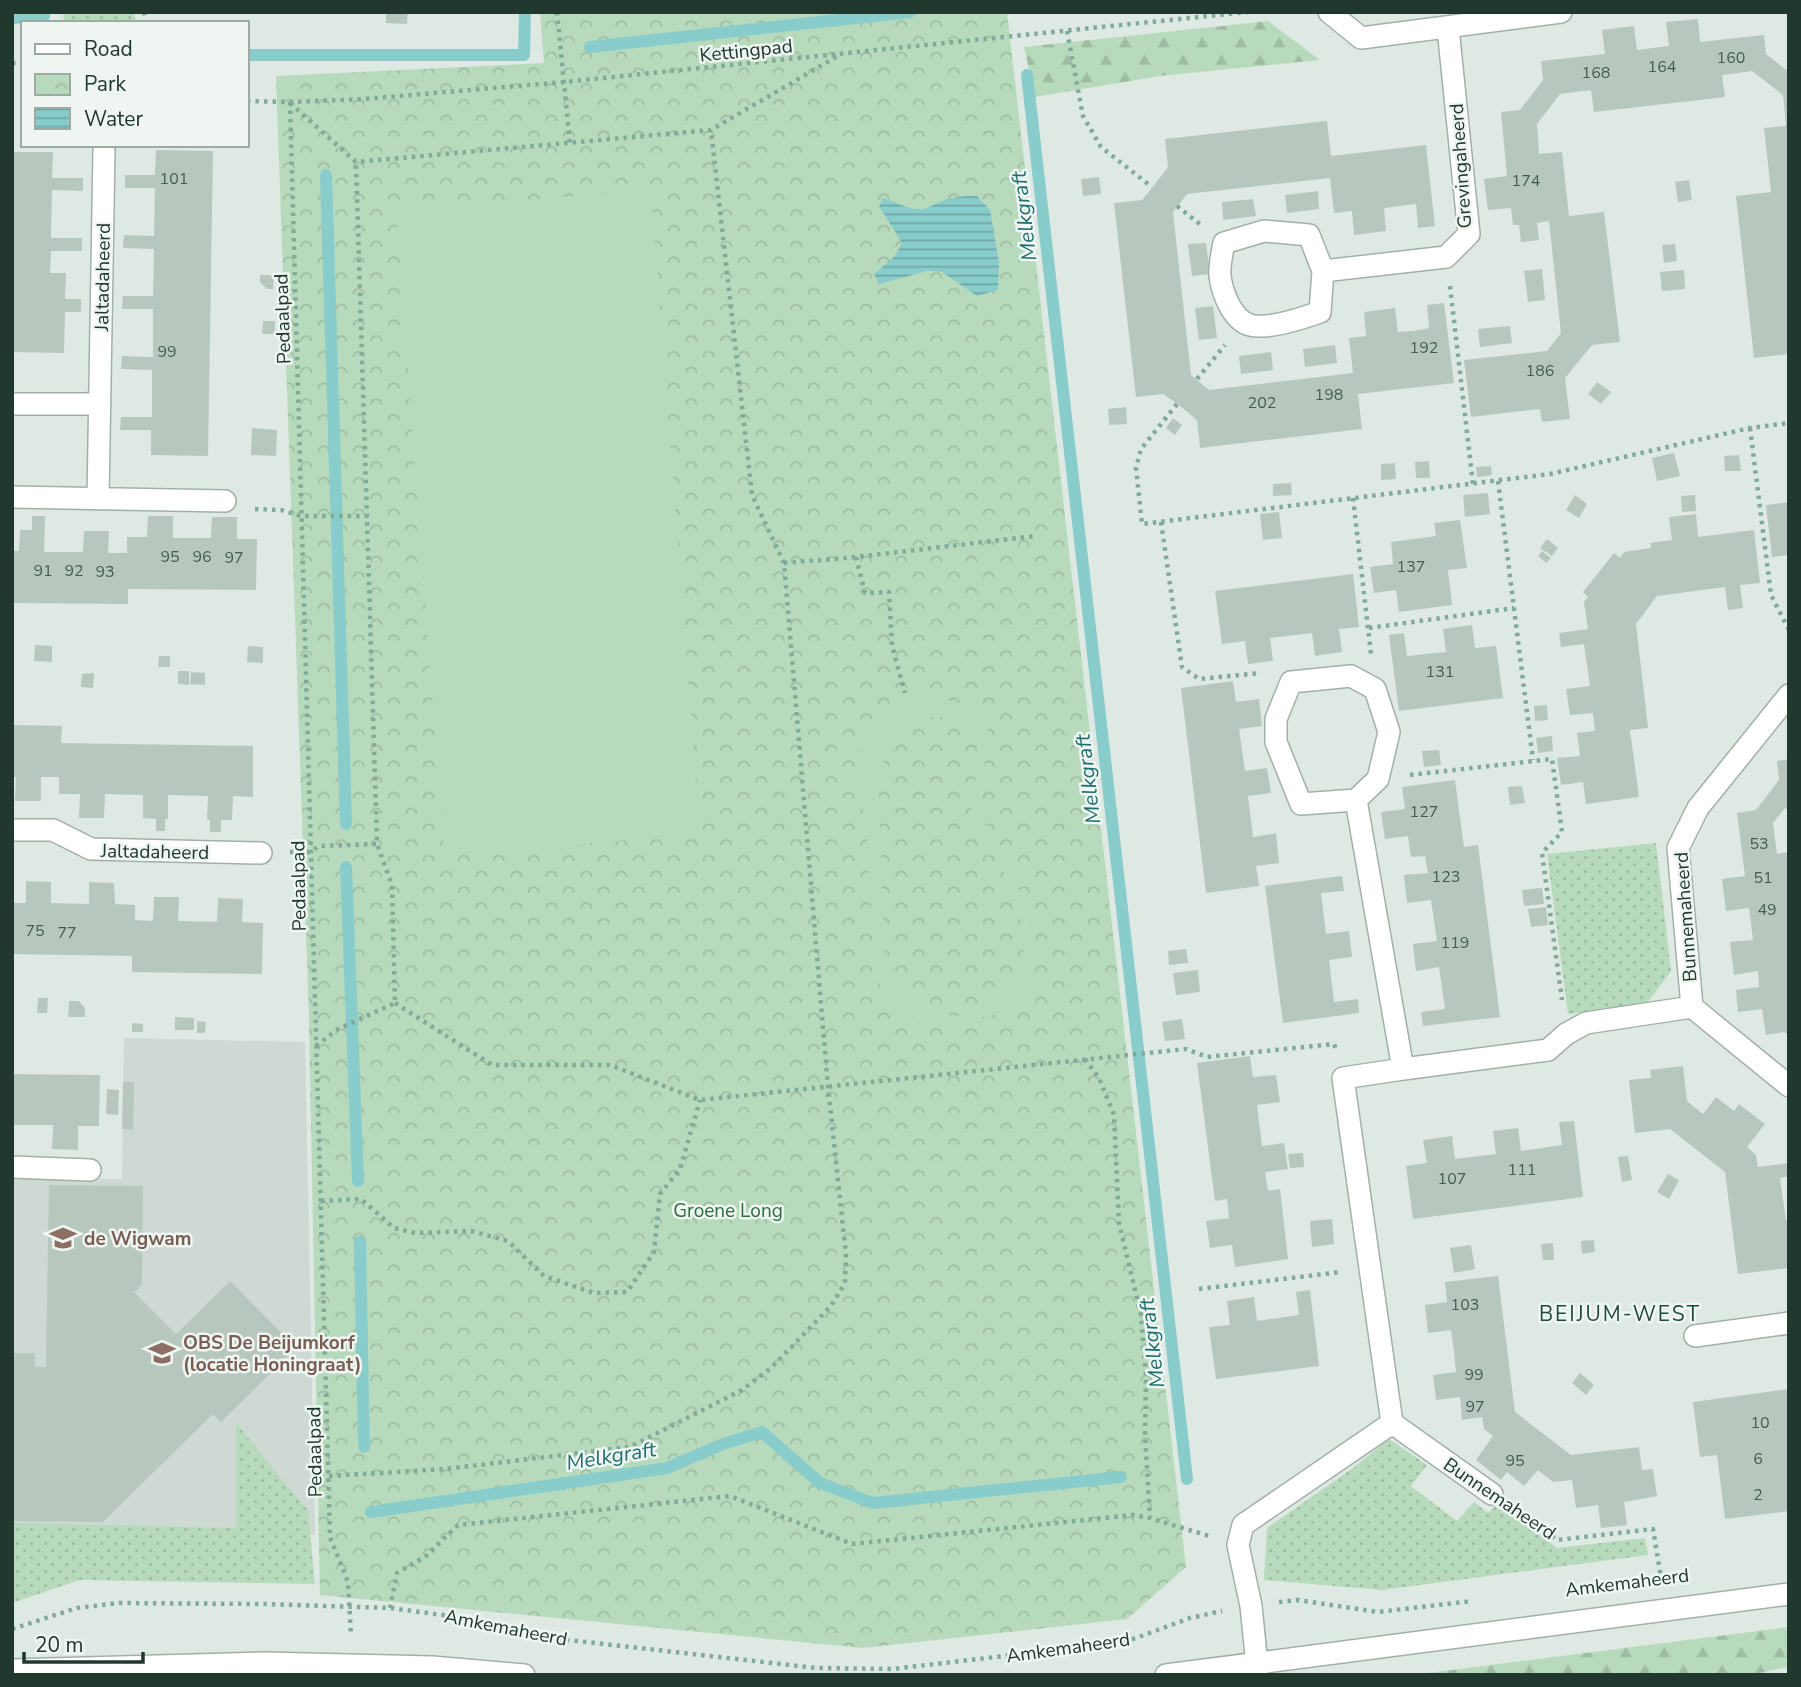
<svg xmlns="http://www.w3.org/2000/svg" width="1801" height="1687" font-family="'Nunito Sans',sans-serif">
	<defs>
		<pattern id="grass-dots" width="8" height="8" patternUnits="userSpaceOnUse" patternTransform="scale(1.75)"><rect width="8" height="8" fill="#b8dabc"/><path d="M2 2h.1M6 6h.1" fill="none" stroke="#9ebca2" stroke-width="1.8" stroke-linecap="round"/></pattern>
		<pattern id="forest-firs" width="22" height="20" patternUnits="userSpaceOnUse" patternTransform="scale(1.75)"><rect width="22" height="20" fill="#b8dabc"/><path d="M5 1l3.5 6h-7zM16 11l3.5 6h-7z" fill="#9ebca2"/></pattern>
		<pattern id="park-crowns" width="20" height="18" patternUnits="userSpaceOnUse" patternTransform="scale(1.75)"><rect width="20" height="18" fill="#b8dabc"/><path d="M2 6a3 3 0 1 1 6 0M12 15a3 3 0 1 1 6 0" fill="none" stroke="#9ebca2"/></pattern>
		<pattern id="water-rules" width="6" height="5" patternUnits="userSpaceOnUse" patternTransform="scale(1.75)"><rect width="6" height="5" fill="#89cccc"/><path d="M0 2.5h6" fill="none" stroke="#70a7a6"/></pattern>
	</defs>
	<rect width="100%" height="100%" fill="#dfe9e3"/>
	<path fill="#cdd9d2" d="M124 1038 305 1042 315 1535 12 1528V1178L122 1179Z"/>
	<path fill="url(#grass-dots)" d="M63 12H134L136 23H64Z
		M1656 843 1671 971 1646 1005 1568 1014 1547 854Z
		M236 1423 308 1511 315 1584 80 1580 12 1603V1523L236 1528Z
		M1389 1439 1427 1465 1411 1486 1457 1521 1474 1502 1488 1513 1498 1503 1557 1548 1645 1538 1648 1555 1382 1590 1264 1580 1267 1528 1353 1468Z"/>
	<path fill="url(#forest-firs)" d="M1268 21 1320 60 1160 76 1035 97 1024 47Z
		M1789 1627V1667L1750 1675H1413Z"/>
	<path fill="url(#park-crowns)" d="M540 12H1007L1186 1567 1127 1619 863 1648 320 1595 309 1018 276 76 544 63Z"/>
	<path fill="#b8dabc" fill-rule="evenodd" d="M651 190 700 835 444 854 396 210Z
		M905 693 973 705 988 726 980 817 1005 855 1027 908 1033 946 1031 986 1000 1013 950 1025 908 1017 884 998 874 964 868 845 858 773 863 732 887 706ZM935 716 962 721 982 739 971 810 978 834 1001 865 1024 930 1023 970 1009 994 985 1009 961 1016 938 1015 909 996 887 963 883 933 879 789 885 754 899 732 916 719Z"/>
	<path fill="url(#water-rules)" d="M964 196H977L990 210 999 263 998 290 977 296 942 272 927 271 879 284 874 274 895 256 902 243 879 206 883 198 912 209H924L947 199Z"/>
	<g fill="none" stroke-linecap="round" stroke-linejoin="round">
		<path stroke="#89cccc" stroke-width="12" d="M12 18 44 16V12
			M590 47 910 12
			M247 55H524L525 12
			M1027 75 1187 1479
			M326 175 346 824
			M346 867 358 1181
			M360 1242 364 1447
			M371 1512 667 1468 723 1444 762 1432 820 1483 873 1503 1121 1477"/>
	</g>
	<path fill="#b7c7be" d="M386 12H408L407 24 386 23Z
		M1698 19 1700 42 1764 35 1766 54 1789 72V354L1754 358 1736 196 1771 192 1764 128 1786 126 1783 95 1752 71 1722 75 1725 97 1691 101 1594 112 1591 90 1560 94 1537 124 1539 154 1562 152 1569 216 1604 212 1620 342 1592 345 1565 378 1570 419 1542 422 1540 409 1471 417 1464 360 1547 351 1561 333 1549 221 1537 223 1539 240 1521 242 1519 225H1513L1511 208 1488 210 1484 179 1507 176 1501 112 1520 110 1543 80 1541 61 1605 54 1602 30 1634 26 1637 50 1669 46 1666 22Z
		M1327 121 1331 156 1426 145 1435 226 1418 228 1416 204 1384 208 1386 231 1354 235 1352 211 1334 213 1330 178 1187 194 1173 212 1191 375 1209 390 1353 373 1349 338 1366 336 1364 312 1395 308 1398 332 1414 331 1429 328 1427 305 1444 303 1454 383 1358 394 1362 429 1200 448 1197 420 1175 402 1163 394 1136 397 1114 203 1142 200 1155 184 1168 167 1165 139Z
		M156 150 213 151 208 456 151 455V430H120L121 417H152V370L121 369 122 356 153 357V309H122L123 296H153L154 249 123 248 124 235 154 236 155 188H125V175H155Z
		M12 152H53L52 178H83V191L52 190 51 238H82V251H51L50 273H66L65 299H81V312H65L64 353 12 352Z
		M1099 177 1101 194 1083 196 1081 179Z
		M1689 180 1692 200 1678 202 1675 182Z
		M1318 191 1319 209 1287 213 1285 195Z
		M1253 199 1256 216 1223 220 1222 202Z
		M1206 243 1210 274 1192 276 1188 244Z
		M1675 244 1677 261 1664 263 1662 245Z
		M1542 269 1545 300 1528 302 1524 271Z
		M1684 270 1685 289 1662 291 1660 272Z
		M260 275H274L273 289H267L260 282Z
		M1213 306 1217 338 1199 340 1195 308Z
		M263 321H275V334H262Z
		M1510 326 1512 343 1480 347 1478 329Z
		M1335 345 1337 363 1305 367 1303 349Z
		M1271 352 1273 370 1241 374 1239 356Z
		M1597 382 1611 392 1601 404 1588 394Z
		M1126 407 1127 424 1109 425 1108 409Z
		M1173 418 1182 425 1175 435 1166 428Z
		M252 428 277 430 276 456 251 455Z
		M1674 453 1680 476 1657 481 1652 458Z
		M1739 455 1741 471H1725L1724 456Z
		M1429 461 1430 478H1416L1415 462Z
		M1395 463 1396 479 1381 480V464Z
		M1491 466 1492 475 1477 477 1476 467Z
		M1291 483 1292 495 1273 496V484Z
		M1488 493 1490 514 1465 517 1463 495Z
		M1575 495 1587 504 1579 518 1566 510Z
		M1695 495 1696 511 1682 512 1681 496Z
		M1789 502V555L1772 557 1766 505Z
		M1279 512 1282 538 1263 540 1260 514Z
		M1696 514 1698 537 1754 530 1760 583 1740 585 1743 608 1728 610 1725 587 1657 596 1636 624 1648 728 1630 730 1639 797 1586 804 1583 782 1561 785 1557 758 1580 756 1577 733 1595 731 1593 713 1570 715 1566 689 1590 686 1584 644 1561 647 1559 633 1588 629 1584 602 1588 597 1583 592 1614 553 1620 558 1624 552 1651 548 1650 543 1672 540 1669 517Z
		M32 516H45L44 552H83L84 531H109L108 553H127V537H147L148 516H173V538H211L212 517H237V539H257L256 590 128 589V604L12 603V551H19L20 530H32Z
		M1460 520 1467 568 1448 570 1452 605 1399 612 1396 590 1374 593 1370 567 1393 564 1391 542 1436 536 1434 523Z
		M1547 539 1558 548 1552 556 1540 548Z
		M1542 551 1551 558 1546 563 1538 556Z
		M1353 574 1359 627 1339 629 1342 652 1315 656 1312 633 1270 638 1273 661 1248 664 1245 641 1222 644 1215 591Z
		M1472 625 1475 648 1496 646 1503 698 1399 711 1389 635 1404 633 1407 656 1446 652 1443 629Z
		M35 645 52 646V662L34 661Z
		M248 646 263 647V663L247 662Z
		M159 656H170V667H158Z
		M178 671H189V685L178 684Z
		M191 672 205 673V685L190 684Z
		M94 673 93 688 81 687 82 674Z
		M1233 681 1236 702 1259 699 1262 726 1239 729 1245 771 1267 768 1271 793 1248 796 1253 837 1276 833 1279 863 1256 866 1259 886 1206 893 1181 688Z
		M1547 705 1548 720 1535 721 1534 706Z
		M12 725 62 726 61 743 253 746V797L233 796 232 820H221V832H210V820H207L208 796 168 795V819H165V831H156V819L143 818V795L105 794 104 818H79L80 794H59V777H41V801H15L16 777H12Z
		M1552 736 1553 751 1538 753 1536 738Z
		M1439 750 1441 765 1424 767 1422 751Z
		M1789 759V811L1785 808 1773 823 1777 854 1789 852V1036L1784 1032 1766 1035 1762 1009 1738 1012 1736 990 1759 987 1758 971 1734 975 1730 942 1753 940 1749 908 1726 911 1722 879 1745 876 1737 813 1756 810 1779 780 1777 761Z
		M1455 780 1464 847 1478 845 1500 1017 1423 1026 1421 1012 1445 1009 1439 967 1416 971 1413 944 1437 941 1431 900 1407 903 1404 875 1428 873 1425 856 1411 857 1408 836 1385 839 1381 812 1405 809 1402 787Z
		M1522 786 1525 803 1510 805 1508 787Z
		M1342 876 1344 891 1321 893 1326 934 1349 931 1352 957 1329 960 1334 1002 1358 999 1359 1013 1283 1023 1265 886Z
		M26 881 51 882V903L89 904V882L114 883 115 904 135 905V920L153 921 154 897H179L178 921 217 922 218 898 243 899 242 922 263 923 262 974 132 972V956L12 954V903H26Z
		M1542 888 1544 904 1524 906 1522 890Z
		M1546 907 1548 925 1531 927 1528 909Z
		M1186 949 1188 963 1169 965 1168 951Z
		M1198 970 1200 992 1176 995 1173 973Z
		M38 998H48L47 1013H37Z
		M69 1001H79L85 1008V1017H68Z
		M175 1017 194 1018V1030H175Z
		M1182 1019 1185 1039 1165 1041 1162 1022Z
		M197 1021 206 1022 205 1033H197Z
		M132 1023 143 1024V1032H132Z
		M1250 1056 1253 1077 1276 1075 1280 1102 1257 1105 1262 1146 1284 1143 1288 1169 1265 1172 1268 1191 1280 1189 1288 1259 1235 1267 1232 1245 1210 1248 1206 1221 1229 1218 1227 1199 1215 1201 1197 1063Z
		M1683 1066 1687 1101 1703 1114 1716 1097 1734 1111 1739 1104 1765 1124 1747 1147 1756 1155 1758 1167 1789 1163V1176L1780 1178 1786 1220H1789V1268L1738 1274 1725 1172 1670 1129 1635 1133 1629 1080 1651 1078 1650 1070Z
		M12 1074 100 1075 99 1126H78V1150L52 1149 53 1125H12Z
		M123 1082H134L133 1130 122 1129Z
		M107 1089 119 1090 118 1115 106 1114Z
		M1574 1121 1583 1197 1413 1219 1406 1166 1427 1163 1423 1140 1452 1136 1455 1159 1496 1154 1493 1131 1518 1128 1521 1151 1542 1148 1562 1145 1559 1122Z
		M1303 1153 1304 1167 1290 1168 1288 1154Z
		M1628 1156 1632 1180 1622 1182 1618 1157Z
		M1668 1174 1679 1180 1669 1199 1657 1192Z
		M49 1185 143 1186 142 1285 134 1292 176 1334 230 1281 296 1348 221 1422 213 1414 103 1522 12 1521V1353H35V1367H46Z
		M1332 1219 1334 1244 1312 1247 1310 1221Z
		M1594 1240 1595 1252 1582 1254 1581 1241Z
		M1553 1243 1554 1260H1543L1541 1244Z
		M1471 1245 1475 1269 1454 1273 1450 1248Z
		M1498 1276 1515 1412 1571 1455 1639 1447 1642 1470 1653 1469 1657 1496 1624 1502 1627 1525 1601 1528 1598 1505 1576 1508 1572 1480 1553 1482 1538 1470 1524 1486 1507 1472 1501 1480 1476 1460 1493 1436 1484 1429 1482 1417 1462 1420 1460 1397 1436 1400 1433 1375 1456 1372 1454 1351 1451 1330 1428 1333 1425 1305 1447 1302 1445 1282Z
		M1310 1290 1319 1366 1216 1379 1209 1327 1230 1325 1227 1301 1254 1297 1257 1321 1299 1315 1296 1292Z
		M1580 1373 1594 1385 1586 1395 1572 1383Z
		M1789 1389V1511L1725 1519 1717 1455 1700 1457 1693 1402Z"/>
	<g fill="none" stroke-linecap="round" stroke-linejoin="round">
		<g stroke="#a2b0a9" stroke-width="24">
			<path id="minor" d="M1329 12 1361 38 1561 12
				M1323 271 1320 312C1303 318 1267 330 1250 325 1232 320 1222 292 1220 276 1219 266 1222 253 1224 243L1264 231 1309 235 1323 271 1446 257 1469 234 1448 28
				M12 404H100
				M12 497 225 501
				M98 499 104 151
				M1356 800 1301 804 1276 742V719L1291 682 1351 676 1375 689 1389 732 1378 779 1356 800 1403 1069 1548 1050 1566 1034 1586 1023 1692 1007 1789 1086
				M12 830H53L91 849 261 853
				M1692 1007 1678 848 1698 808 1789 695
				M1403 1069 1343 1078 1392 1423 1492 1494
				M12 1167 90 1170
				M1695 1336 1789 1323
				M1258 1675 1251 1606 1238 1545 1243 1525 1392 1423"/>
		</g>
		<g stroke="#a2b0a9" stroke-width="24">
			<path id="tertiary" d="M12 1670 265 1663 432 1667 524 1675
				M1166 1675 1789 1594"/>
		</g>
		<path stroke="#81ab98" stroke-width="4.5" stroke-dasharray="3.5 5" stroke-linecap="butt" d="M144 12 146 23
			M557 12 570 144
			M1067 31 1083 116 1101 147 1152 187
			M12 63H23
			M247 101 290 102 364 99 564 82 1248 12
			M290 102 330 1537 348 1582 351 1636
			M290 103 356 162 711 130 836 57
			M1177 206 1201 225
			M1450 286 1473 484
			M1197 379 1225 345
			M1177 404 1141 449 1136 468 1142 524 1550 474 1750 428 1789 423
			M1750 428 1771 595 1789 630
			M1498 481 1533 760
			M1353 498 1371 654
			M255 509 281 510 301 516H368
			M1161 522 1182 667 1199 679 1261 673
			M856 557 865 593 889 592 892 646 905 693
			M784 563 856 557 1035 536
			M1369 628 1514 608
			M1410 775 1552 759 1562 832 1542 853 1562 1000
			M290 852H312L318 846 377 844 356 162
			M395 1003 492 1065H610L700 1100 1186 1049 1207 1057 1334 1044 1336 1050
			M316 1046 338 1029 395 1003 392 885 377 844
			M1085 1059 1099 1078 1114 1115 1119 1223 1141 1315 1146 1375 1145 1434 1150 1518
			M321 1201 361 1199 394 1228 415 1233 471 1231 508 1241 544 1276 594 1293 627 1292 654 1252 660 1194 680 1169 700 1100
			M1199 1289 1341 1272
			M329 1476 445 1469 630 1447 742 1390 771 1368 831 1306 845 1283 846 1255 828 1087 784 563 752 495 711 130
			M1519 1509 1557 1540 1653 1529 1661 1578
			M1279 1602 1298 1600 1378 1612 1472 1601
			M390 1608 397 1573 426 1556 458 1525 730 1496 852 1544 1133 1515 1150 1518 1209 1536
			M12 1629 77 1608 119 1603 263 1604 390 1608 473 1619 533 1636 816 1668 892 1669 1125 1642 1190 1618 1222 1611"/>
		<use href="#minor" stroke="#fff" stroke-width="21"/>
		<use href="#tertiary" stroke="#fff" stroke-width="21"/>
	</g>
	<defs>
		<g id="school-bare" transform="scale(2.1)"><path d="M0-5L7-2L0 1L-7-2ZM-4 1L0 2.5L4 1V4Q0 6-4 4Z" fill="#8d6e63" stroke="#eff6f1" stroke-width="2.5" paint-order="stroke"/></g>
	</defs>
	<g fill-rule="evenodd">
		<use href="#school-bare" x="63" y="1238"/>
		<use href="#school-bare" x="162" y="1353"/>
	</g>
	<g text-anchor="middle" stroke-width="5" stroke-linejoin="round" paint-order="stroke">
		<g font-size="16" fill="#465c52">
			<text x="1731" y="63">160</text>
			<text x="1662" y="72">164</text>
			<text x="1596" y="78">168</text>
			<text x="174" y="184">101</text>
			<text x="1526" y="186">174</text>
			<text x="1424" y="353">192</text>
			<text x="167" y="357">99</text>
			<text x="1540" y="376">186</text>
			<text x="1329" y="400">198</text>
			<text x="1262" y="408">202</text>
			<text x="170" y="562">95</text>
			<text x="202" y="562">96</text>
			<text x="234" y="563">97</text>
			<text x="1411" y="572">137</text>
			<text x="43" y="576">91</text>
			<text x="74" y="576">92</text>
			<text x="105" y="577">93</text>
			<text x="1440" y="677">131</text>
			<text x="1424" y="817">127</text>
			<text x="1759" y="849">53</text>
			<text x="1446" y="882">123</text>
			<text x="1763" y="883">51</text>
			<text x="1767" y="915">49</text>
			<text x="35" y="936">75</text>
			<text x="67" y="938">77</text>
			<text x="1455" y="948">119</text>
			<text x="1522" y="1175">111</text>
			<text x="1452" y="1184">107</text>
			<text x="1465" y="1310">103</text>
			<text x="1474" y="1380">99</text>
			<text x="1475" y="1412">97</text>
			<text x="1760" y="1428">10</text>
			<text x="1758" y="1464">6</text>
			<text x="1515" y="1466">95</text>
			<text x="1758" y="1500">2</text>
		</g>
		<g font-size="19" fill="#21382e" stroke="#eff6f1">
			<text transform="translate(746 50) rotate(-6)" y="7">Kettingpad</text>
			<text transform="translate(1460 166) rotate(-94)" y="7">Grevingaheerd</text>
			<text transform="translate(102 277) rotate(-89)" y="7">Jaltadaheerd</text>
			<text transform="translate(282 319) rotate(-92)" y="7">Pedaalpad</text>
			<text transform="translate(155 851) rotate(1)" y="7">Jaltadaheerd</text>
			<text transform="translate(298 886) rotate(-91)" y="7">Pedaalpad</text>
			<text transform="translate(1685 917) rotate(-94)" y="7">Bunnemaheerd</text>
			<text transform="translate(314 1452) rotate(-91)" y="7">Pedaalpad</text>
			<text transform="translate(1500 1498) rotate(34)" y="7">Bunnemaheerd</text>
			<text transform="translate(1627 1582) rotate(-7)" y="7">Amkemaheerd</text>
			<text transform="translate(506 1627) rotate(11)" y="7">Amkemaheerd</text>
			<text transform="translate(1068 1647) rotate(-8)" y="7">Amkemaheerd</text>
		</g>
		<g font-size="19" fill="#2d6d3d" stroke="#eff6f1">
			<text x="728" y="1217">Groene Long</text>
		</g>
		<g font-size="19" font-weight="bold" fill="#785e54" stroke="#eff6f1" text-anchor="start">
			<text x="84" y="1245">de Wigwam</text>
			<text x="183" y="1349">OBS De Beijumkorf<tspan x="183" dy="22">(locatie Honingraat)</tspan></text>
		</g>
		<g font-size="21" font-style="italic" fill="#1f6e70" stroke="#eff6f1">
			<text transform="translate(1024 216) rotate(-97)" y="7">Melkgraft</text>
			<text transform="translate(1088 779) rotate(-97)" y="7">Melkgraft</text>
			<text transform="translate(1152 1343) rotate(-97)" y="7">Melkgraft</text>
			<text transform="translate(611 1456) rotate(-9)" y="7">Melkgraft</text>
		</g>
		<g font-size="21" letter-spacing="2" fill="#1e4938" stroke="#eff6f1">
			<text x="1620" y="1321">BEIJUM-WEST</text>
		</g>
	</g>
	<rect width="1801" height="1687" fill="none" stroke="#21382e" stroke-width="28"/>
	<rect x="21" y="21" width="228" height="126" fill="#eff6f1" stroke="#9daaa3" stroke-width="2"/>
	<rect x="35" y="44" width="35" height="10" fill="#ffffff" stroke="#9daaa3" stroke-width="2"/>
	<text x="84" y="56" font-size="21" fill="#21382e">Road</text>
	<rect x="35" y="74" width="35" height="21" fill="url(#park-crowns)" stroke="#9daaa3" stroke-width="2"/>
	<text x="84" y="91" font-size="21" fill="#21382e">Park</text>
	<rect x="35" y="108" width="35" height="21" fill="url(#water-rules)" stroke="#9daaa3" stroke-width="2"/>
	<text x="84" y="126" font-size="21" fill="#21382e">Water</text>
	<path d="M24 1652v10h119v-10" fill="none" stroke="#21382e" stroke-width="3.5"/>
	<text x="35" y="1652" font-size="21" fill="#21382e" stroke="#eff6f1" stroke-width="5" paint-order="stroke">20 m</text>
</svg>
